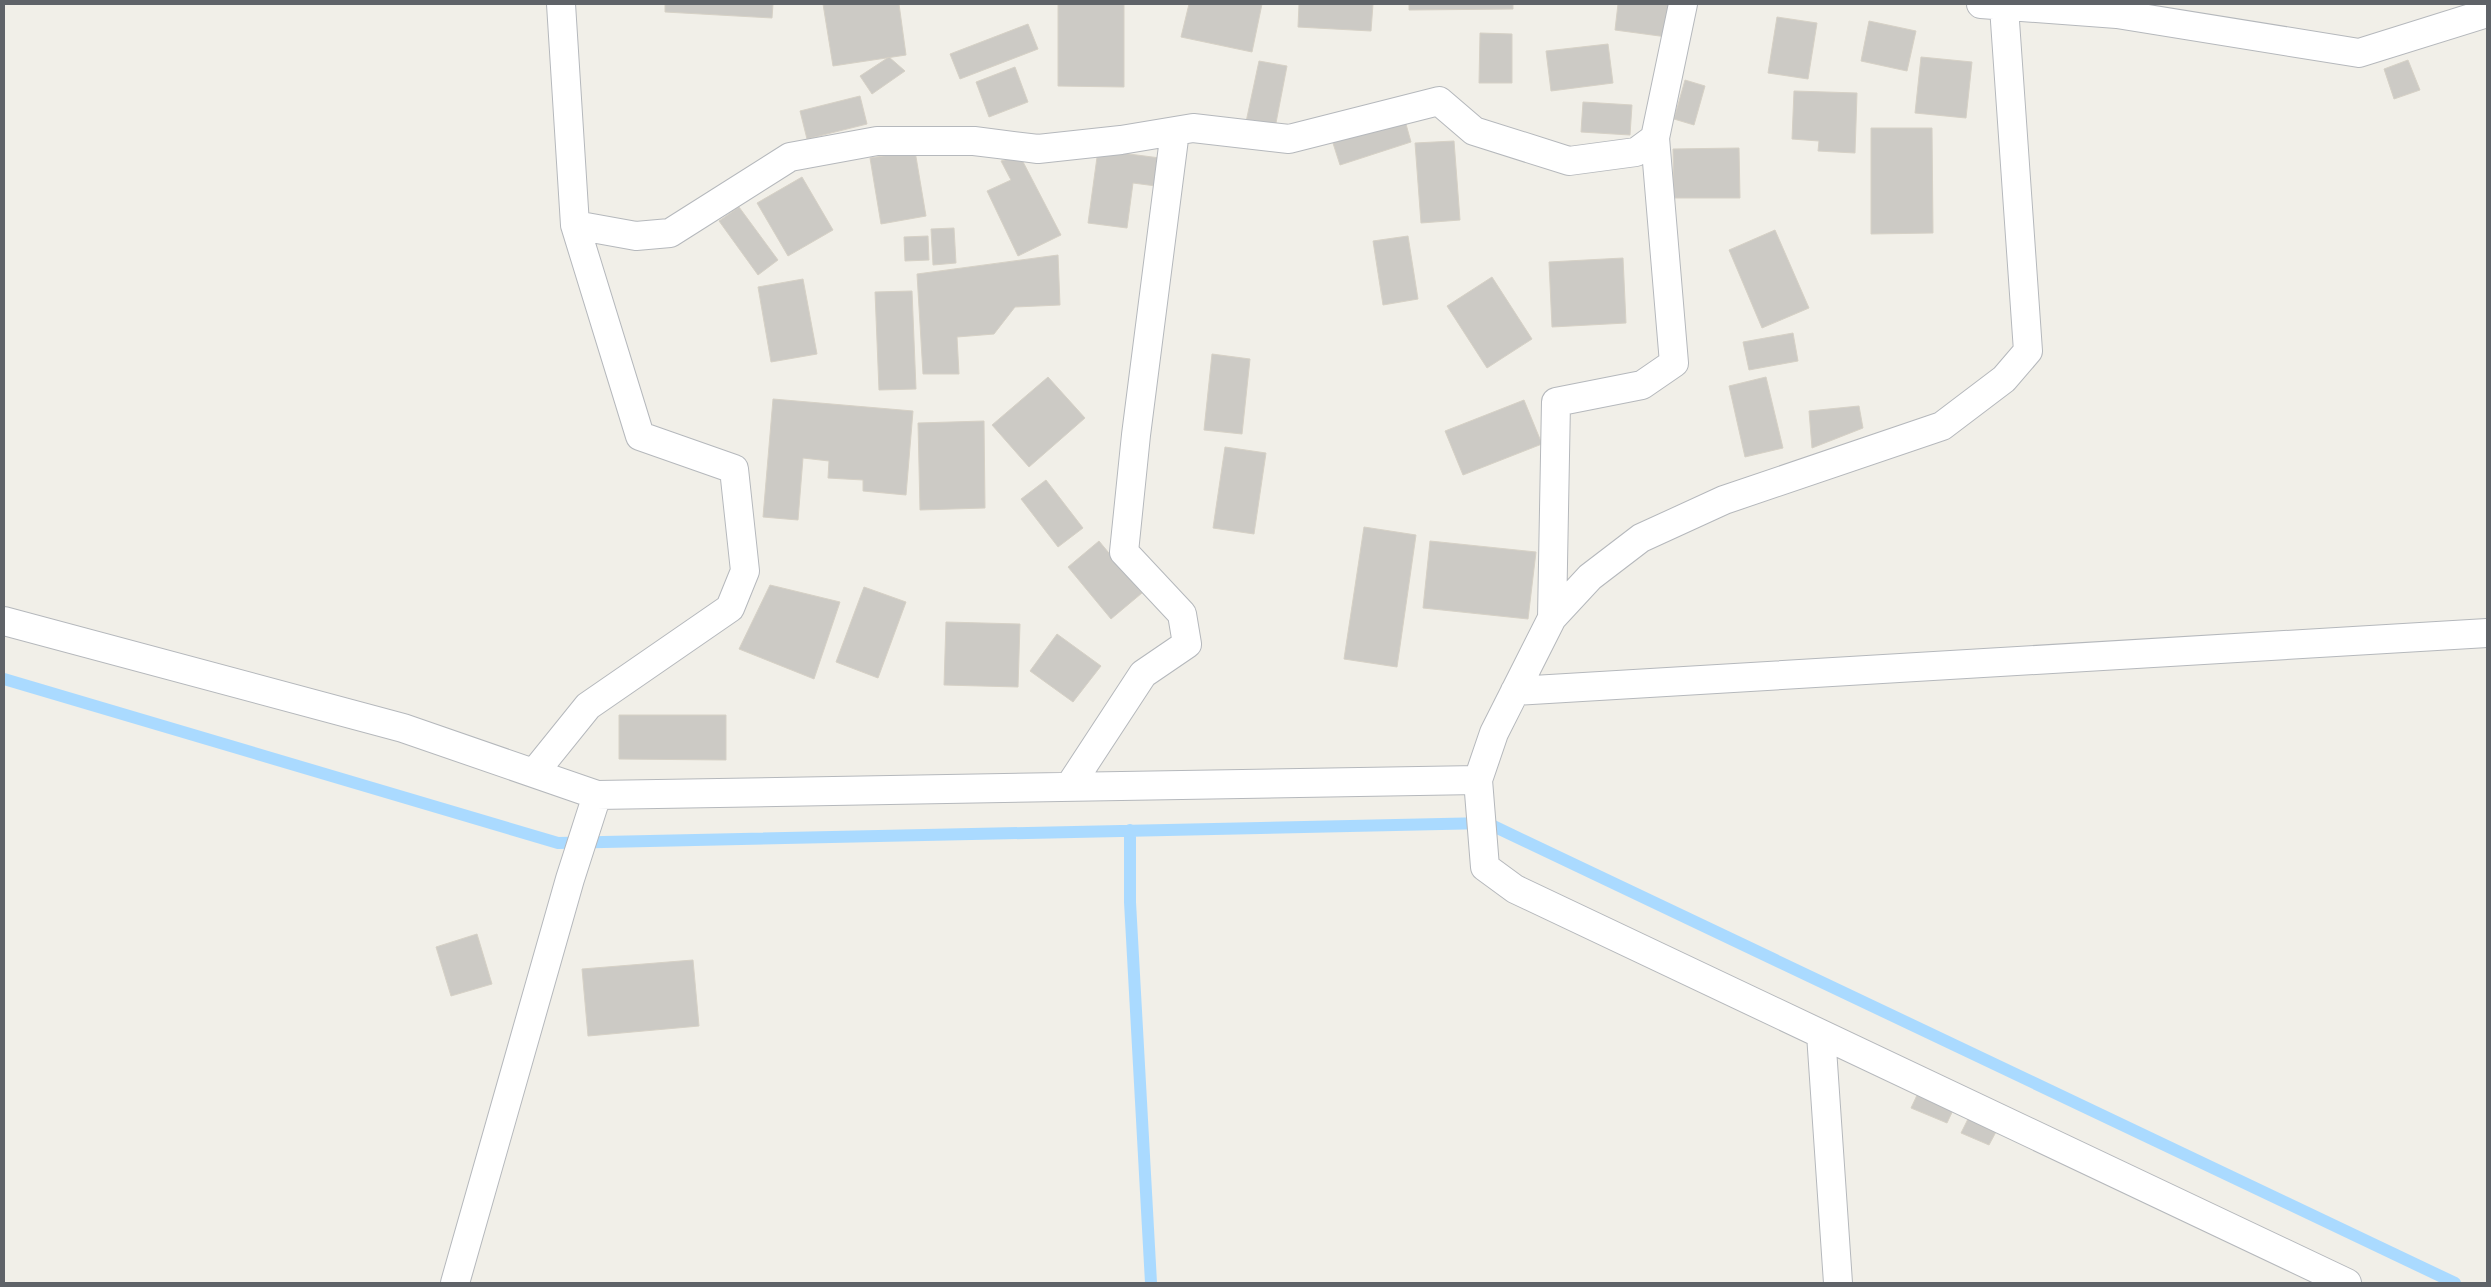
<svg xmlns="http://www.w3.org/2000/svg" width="2491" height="1287" font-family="Karla,sans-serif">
	<rect width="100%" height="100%" fill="#f1efe8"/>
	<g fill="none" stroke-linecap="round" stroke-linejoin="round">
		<path stroke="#aadaff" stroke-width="12" d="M4 679 558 843 1487 823 2455 1283
			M1130 830V902L1151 1283"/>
	</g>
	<path fill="#cccac5" stroke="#d6d1c6" d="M665 4H773L772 18 665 12Z
		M823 4H899L906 55 833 66Z
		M1058 4H1124V87L1058 86Z
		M1189 4H1262L1252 52 1181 37Z
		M1299 4H1373L1371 31 1298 27Z
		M1409 4H1513V9L1409 10Z
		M1618 4H1671L1667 37 1615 30Z
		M1777 17 1817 23 1808 79 1768 73Z
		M1869 21 1916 31 1907 71 1861 61Z
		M1028 24 1038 49 960 79 950 54Z
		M1480 33 1512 34V83H1479Z
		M1608 44 1613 83 1551 91 1546 51Z
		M889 57 905 71 872 94 860 76Z
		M1921 57 1972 62 1966 118 1915 113Z
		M2408 60 2420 90 2394 99 2384 69Z
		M1259 61 1287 66 1275 128 1246 122Z
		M1015 67 1028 102 989 117 976 82Z
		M1685 80 1705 86 1694 125 1674 119Z
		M1794 91 1857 93 1855 153 1818 151 1819 141 1792 139Z
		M860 96 867 124 807 139 800 111Z
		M1583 102 1632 105 1630 135 1581 132Z
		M1404 117 1411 142 1340 165 1332 140Z
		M1871 128H1932L1933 233 1871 234Z
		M1454 141 1460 220 1421 223 1415 143Z
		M1739 148 1740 198H1674L1673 149Z
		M1098 150 1160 158 1156 186 1133 183 1127 228 1088 223Z
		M915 151 926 216 881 224 870 158Z
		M1020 156 1061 235 1018 256 987 191 1011 180 1001 161Z
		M802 177 833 230 788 256 757 203Z
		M739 207 778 260 758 275 719 221Z
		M954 228 956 263 933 265 931 229Z
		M1775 230 1809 308 1762 328 1729 250Z
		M928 236 929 260 905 261 904 237Z
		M1408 236 1418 299 1383 305 1373 241Z
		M1058 255 1060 305 1015 307 994 334 957 337 959 374H923L917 274Z
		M1623 258 1626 323 1552 327 1549 262Z
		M1492 277 1532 339 1487 368 1447 306Z
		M803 279 817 354 771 362 758 287Z
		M912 291 916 389 879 390 875 292Z
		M1793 333 1798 361 1749 370 1743 342Z
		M1212 354 1250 359 1242 434 1204 430Z
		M1048 377 1085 418 1029 467 992 425Z
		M1766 377 1783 448 1745 457 1729 386Z
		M773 399 913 411 906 495 863 491V480L828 478 829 461 803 458 798 520 763 517Z
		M1524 400 1542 444 1463 475 1445 431Z
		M1859 406 1863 428 1812 448 1809 411Z
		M984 421 985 508 920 510 918 423Z
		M1225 447 1266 453 1254 534 1213 528Z
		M1046 480 1083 528 1058 547 1021 499Z
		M1364 527 1416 535 1397 667 1344 659Z
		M1099 541 1142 593 1111 619 1068 567Z
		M1430 541 1536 552 1528 619 1423 608Z
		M770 585 840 602 814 679 739 649Z
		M864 587 906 602 878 678 836 662Z
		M946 622 1020 624 1018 687 944 685Z
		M1057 634 1101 666 1073 702 1030 671Z
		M619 715H726V760L619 759Z
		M477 934 492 984 451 996 436 947Z
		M693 960 699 1026 588 1036 582 969Z
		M1919 1091 1955 1106 1947 1123 1911 1108Z
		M1969 1117 1997 1130 1989 1145 1961 1133Z"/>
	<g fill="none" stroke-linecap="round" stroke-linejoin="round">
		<g stroke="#b5b8bc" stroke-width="30">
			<path id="minor" d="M1981 4 2117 14 2359 53 2487 13
				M2004 7 2028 351 2004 379 1942 426 1724 500 1641 538 1590 577 1552 618 1494 733 1478 780 1485 867 1515 889 2347 1283
				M575 225 636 236 670 233 790 157 877 141H974L1038 149 1121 140 1193 128 1289 139 1439 101 1474 131 1569 161 1636 152 1655 138 1683 4
				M1552 618 1556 402 1642 385 1674 363 1655 138
				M4 621 403 728 597 795 1478 780
				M1515 691 2487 633
				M534 773 588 706 730 608 745 571 734 469 640 436 575 225 561 4
				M1069 787 1143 674 1187 644 1182 614 1124 552 1136 435 1175 131
				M1821 1034 1838 1283
				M455 1283 570 879 597 795"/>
		</g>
		<use href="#minor" stroke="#fff" stroke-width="28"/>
	</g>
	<rect width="2491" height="1287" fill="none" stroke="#5f6368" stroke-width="10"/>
</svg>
